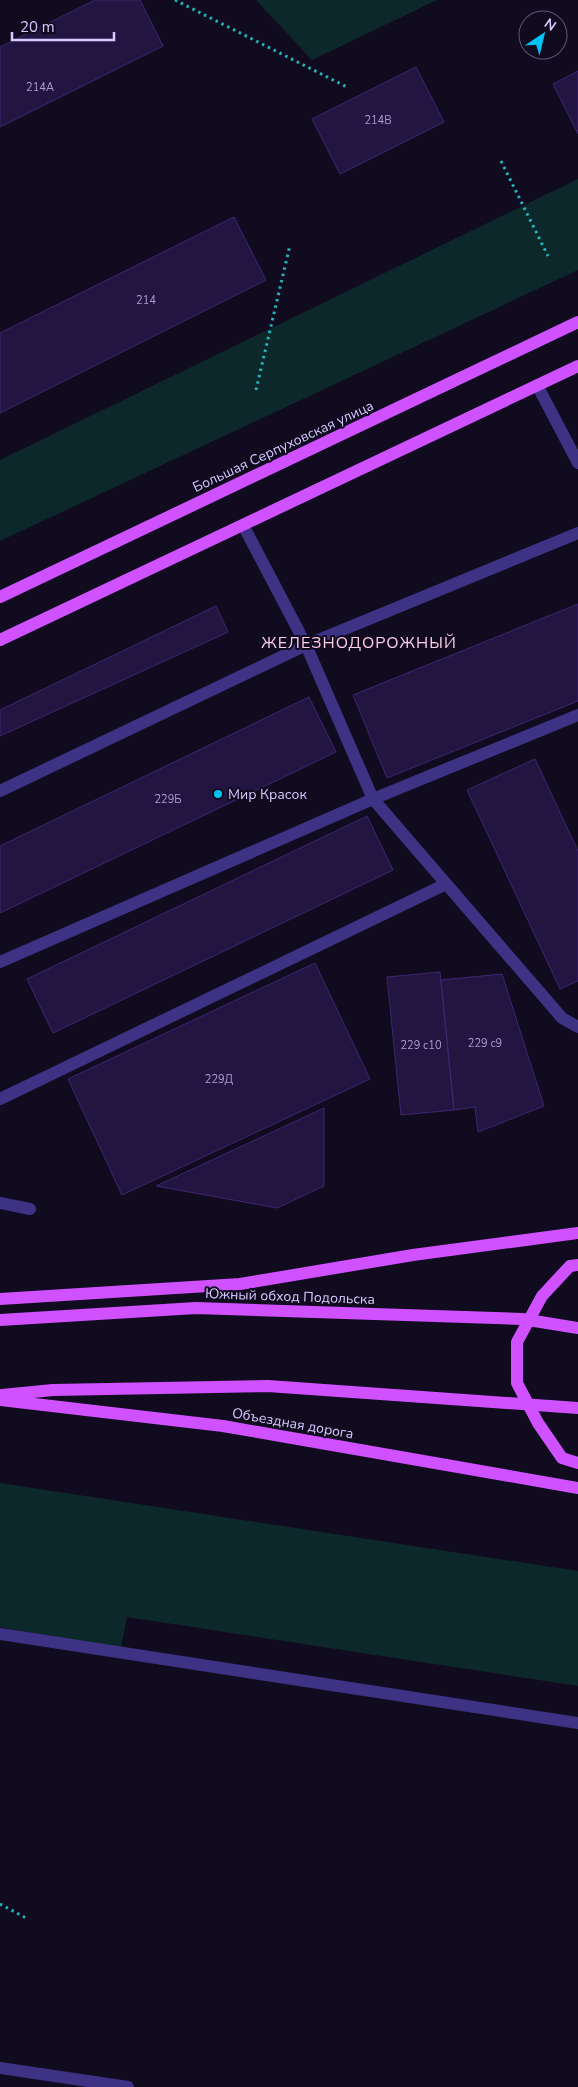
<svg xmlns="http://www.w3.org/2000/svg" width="578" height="2087" font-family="'Nunito Sans',sans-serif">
	<rect width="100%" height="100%" fill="#110b20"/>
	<path fill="#0d282a" d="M256 0H437L312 60Z
		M578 179V270L0 541V460Z
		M0 1483 578 1571V1686L127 1617 120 1652 0 1627Z"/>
	<path fill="#231542" stroke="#3c2670" d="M95 0H140L163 46 0 127V47Z
		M416 67 444 122 340 174 312 119Z
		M578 71V134L553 84Z
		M234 217 266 280 0 413V333Z
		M578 604V701L387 778 353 695Z
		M216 606 228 632 0 736V710Z
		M309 697 336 752 0 913V846Z
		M535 759 578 851V981L560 989 467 790Z
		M367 816 393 870 53 1033 27 979Z
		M315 963 370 1079 122 1195 68 1079Z
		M440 972 454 1110 401 1115 387 977Z
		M502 974 544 1106 478 1132 475 1107 454 1110 441 980Z
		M324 1108V1186L277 1208 156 1186Z"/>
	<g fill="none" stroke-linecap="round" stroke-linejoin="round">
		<path stroke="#24b3b9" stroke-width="3" stroke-dasharray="2.5 4" stroke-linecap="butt" d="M175 0 347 87
			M501 161 548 256
			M256 390 290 245
			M0 1904 28 1919"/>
		<path stroke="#3d3283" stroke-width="12" d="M537 385 578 463
			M243 525 306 645 373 799 562 1018 578 1027
			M0 791 306 645 578 533
			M0 962 373 799 578 715
			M0 1099 446 884
			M0 1203 30 1209
			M0 1634 578 1723
			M0 2068 128 2087"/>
		<path stroke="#d051ff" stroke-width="12" d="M0 597 578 322
			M0 640 578 366
			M578 1265 570 1266 542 1296 517 1342V1383L538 1423 562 1458 578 1463
			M0 1299 240 1284 413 1255 578 1233
			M0 1320 196 1308 522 1319 578 1328
			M2 1395 53 1390 268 1386 578 1408
			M0 1400 223 1426 578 1488"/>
	</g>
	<circle fill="#00c3f5" stroke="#110b20" stroke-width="2" cx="218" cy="794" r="5"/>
	<g text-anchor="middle" stroke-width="4" stroke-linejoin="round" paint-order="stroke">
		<g font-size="11" fill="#a89dd0">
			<text x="40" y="91">214А</text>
			<text x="378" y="124">214В</text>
			<text x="146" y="304">214</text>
			<text x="168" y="803">229Б</text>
			<text x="485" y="1047">229 с9</text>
			<text x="421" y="1049">229 с10</text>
			<text x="219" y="1083">229Д</text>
		</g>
		<g font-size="14" fill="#d5caff" stroke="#110b20">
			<text transform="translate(283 446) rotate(-25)" y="5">Большая Серпуховская улица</text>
			<text transform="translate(290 1296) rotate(2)" y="5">Южный обход Подольска</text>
			<text transform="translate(293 1423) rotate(10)" y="5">Объездная дорога</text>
		</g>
		<g font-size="14" fill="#d5caff" stroke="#110b20" text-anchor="start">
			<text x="228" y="799">Мир Красок</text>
		</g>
		<g font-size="16" letter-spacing="1" fill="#ffcce7" stroke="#110b20">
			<text x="359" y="648">ЖЕЛЕЗНОДОРОЖНЫЙ</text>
		</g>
	</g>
	<g transform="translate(543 35) rotate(35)"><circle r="24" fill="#110b20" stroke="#5f5779"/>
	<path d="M0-4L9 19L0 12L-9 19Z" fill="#00c3f5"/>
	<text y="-8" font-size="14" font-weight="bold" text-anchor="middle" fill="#d5caff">N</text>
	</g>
	<path d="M12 32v8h102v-8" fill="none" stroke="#d5caff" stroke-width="2.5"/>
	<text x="20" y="32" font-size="15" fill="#d5caff" stroke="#110b20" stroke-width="4" paint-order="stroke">20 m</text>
</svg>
